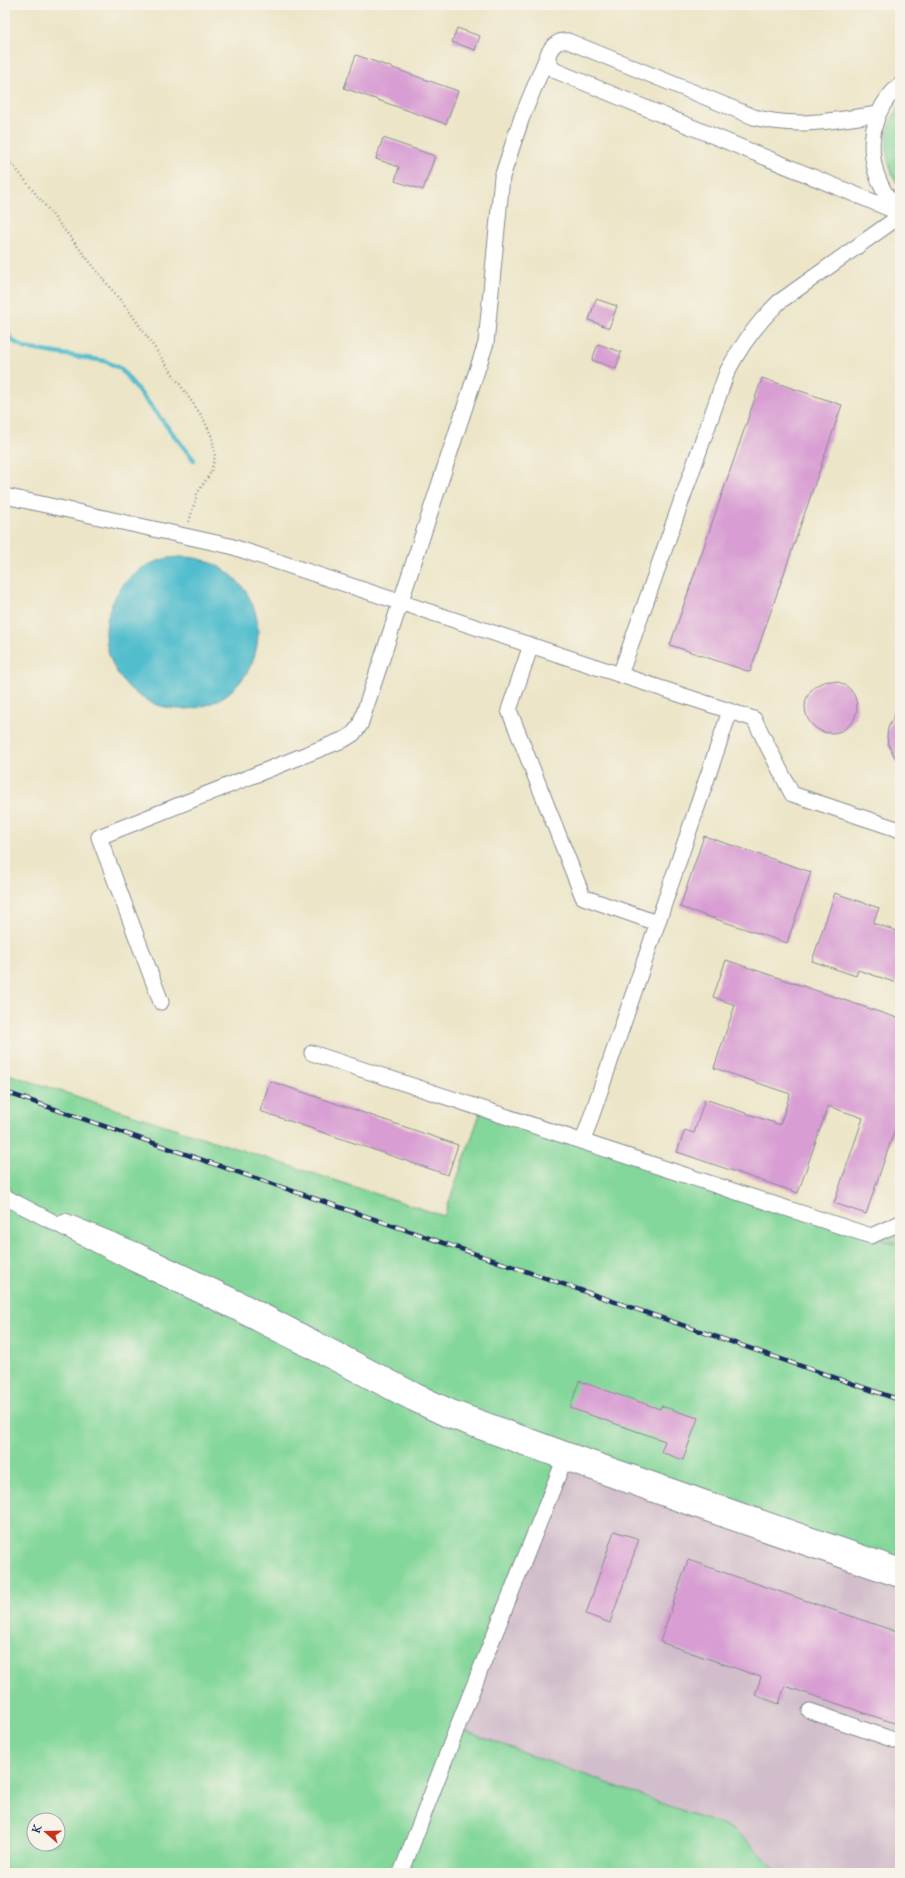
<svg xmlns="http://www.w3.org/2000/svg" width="905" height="1878" font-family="'Sorts Mill Goudy',serif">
	<rect width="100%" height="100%" fill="#f7f3e8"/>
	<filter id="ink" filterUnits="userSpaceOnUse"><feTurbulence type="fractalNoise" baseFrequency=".025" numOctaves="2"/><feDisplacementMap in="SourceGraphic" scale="8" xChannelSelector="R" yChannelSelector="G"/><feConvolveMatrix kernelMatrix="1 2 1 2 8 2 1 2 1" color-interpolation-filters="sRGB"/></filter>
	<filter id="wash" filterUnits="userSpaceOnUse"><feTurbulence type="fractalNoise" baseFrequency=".012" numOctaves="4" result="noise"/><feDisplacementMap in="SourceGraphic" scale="16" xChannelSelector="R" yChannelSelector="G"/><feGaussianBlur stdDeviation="0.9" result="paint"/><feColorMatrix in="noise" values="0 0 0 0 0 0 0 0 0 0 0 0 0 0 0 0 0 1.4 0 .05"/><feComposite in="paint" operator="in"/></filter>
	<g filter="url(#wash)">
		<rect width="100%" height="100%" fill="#ece5c7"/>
		<path fill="#d1bdcb" d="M563 1463 900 1580V1873H780L735 1830 457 1728Z"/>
		<path fill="#83d79a" stroke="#4f837c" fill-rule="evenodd" d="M900 106V187C882 165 883 128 900 106Z
			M5 1073 444 1216 482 1108 900 1246V1566L567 1450 457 1728 735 1830 780 1873H5ZM34 1820H58V1844H34Z"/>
		<path fill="#6ab882" stroke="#427470" d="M900 1223V1246L871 1236Z"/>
		<path fill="#51bdcd" stroke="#367696" d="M106 633a76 76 0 1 1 152 0a76 76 0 1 1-152 0Z"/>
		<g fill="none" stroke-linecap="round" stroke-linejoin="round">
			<path stroke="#51bdcd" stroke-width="4.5" d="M5 331 13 341 25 348 105 361 121 369 194 460"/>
		</g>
		<g id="blocks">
			<path fill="#d89dd3" d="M457 28 480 36 475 50 452 42Z
				M356 55 458 91 446 124 344 88Z
				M383 138 435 156 423 190 395 181 399 167 376 159Z
				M596 299 617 306 609 328 589 320Z
				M598 344 621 352 616 369 592 360Z
				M762 378 842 405 750 672 670 645Z
				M805 707a26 26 0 1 1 52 0a26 26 0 1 1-52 0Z
				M900 703V767L888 744 887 736 888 728Z
				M704 836 811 872 787 943 680 907Z
				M835 893 879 908 873 923 900 932V984L858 970 856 976 812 961Z
				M726 960 900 1019V1131L895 1129 866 1214 834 1203 863 1118 828 1106 798 1193 677 1152 685 1130 694 1133 705 1099 780 1125 790 1094 714 1068 735 1005 713 997Z
				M270 1081 458 1145 448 1175 260 1111Z
				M579 1381 660 1409 661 1406 698 1418 683 1460 661 1452 665 1441 570 1408Z
				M614 1531 639 1539 610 1623 586 1614Z
				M688 1560 900 1633V1725L785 1686 779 1704 755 1695 761 1677 660 1642Z"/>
		</g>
	</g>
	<g filter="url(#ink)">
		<use href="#blocks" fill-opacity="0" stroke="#848a92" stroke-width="1"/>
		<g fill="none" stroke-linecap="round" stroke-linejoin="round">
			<g stroke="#848a92" stroke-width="17">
				<path id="minor" d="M878 114C837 120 795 129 754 117L568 41C551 39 540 61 556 71L900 213
					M899 211C865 177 861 118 900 85
					M5 496 230 546 754 719 792 794 900 830
					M531 645 509 710 583 897 657 923
					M620 675 727 372C741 345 757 323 779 302L900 216
					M161 1002 99 837 345 739 353 734 360 725 486 343 502 177 522 117 549 52
					M312 1053 871 1236 900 1223
					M583 1141 730 711
					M5 1197 132 1263 233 1311 412 1403 448 1420 696 1510 900 1580
					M65 1221 138 1251 239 1299 416 1391 453 1408 567 1450 900 1566
					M810 1711 900 1742
					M401 1873 457 1728 563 1463"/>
			</g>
			<path stroke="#848a92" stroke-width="2.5" stroke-dasharray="1 3" stroke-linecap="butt" d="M5 155 132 315 203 418 212 437 215 456 211 472 197 494 189 522"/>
			<use href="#minor" stroke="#fff" stroke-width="15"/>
			<g stroke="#1b2f5e" stroke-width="4.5">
				<path id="rail" d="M5 1092 900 1400"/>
			</g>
			<use href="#rail" stroke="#f7f3e8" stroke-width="3" stroke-dasharray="9" stroke-linecap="butt"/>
		</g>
	</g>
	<rect width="905" height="1878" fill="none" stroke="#f7f3e8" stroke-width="20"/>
	<g transform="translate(46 1832) rotate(290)"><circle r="19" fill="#f7f3e8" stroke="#9fa5b1"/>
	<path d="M0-3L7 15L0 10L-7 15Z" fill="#c8321e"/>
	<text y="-6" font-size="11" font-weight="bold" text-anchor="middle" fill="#1b2f5e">K</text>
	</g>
</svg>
